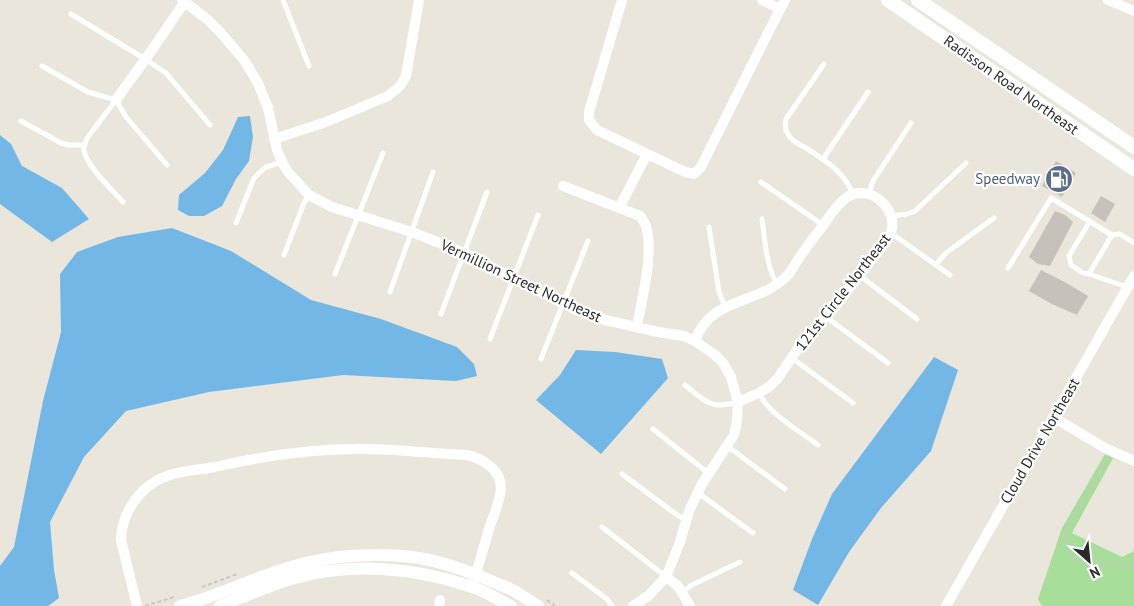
<svg xmlns="http://www.w3.org/2000/svg" width="1134" height="606" font-family="'PT Sans',sans-serif">
	<rect width="100%" height="100%" fill="#eae6db"/>
	<path fill="#a7de9a" d="M1105 454 1113 458 1072 533 1122 557 1134 551V606H1042L1038 599 1062 528Z"/>
	<path fill="#73b7e7" d="M250 116 253 137 249 161 236 179 222 206 204 216H189L178 210 179 195 205 173 223 150 238 117Z
		M0 135 11 144 22 166 62 188 89 219 52 242 0 204Z
		M172 228 231 251 311 300 381 319 457 347 474 364 477 376 456 381 343 375 209 392 126 411 84 457 50 522 54 570 59 598 48 606H0V566L14 547 43 401 61 332 60 274 77 252 118 237Z
		M576 350 615 352 662 359 668 378 601 454 536 400 560 375Z
		M934 357 958 370 931 451 881 508 849 552 818 605 793 590 812 539 832 494Z"/>
	<path fill="#c6c2bb" d="M1056 161 1076 173 1062 197 1042 186Z
		M1101 196 1115 204 1105 222 1091 213Z
		M1055 211 1065 215 1073 222 1050 266 1038 264 1029 257Z
		M1041 270 1063 281 1088 296 1077 315 1052 304 1029 291Z"/>
	<g fill="none" stroke-linecap="round" stroke-linejoin="round">
		<path stroke="#c7c7c7" stroke-width="2" stroke-dasharray="4 2.5" stroke-linecap="butt" d="M1107 458 1065 533C1066 540 1067 550 1072 556 1080 567 1105 562 1118 563 1123 564 1129 566 1134 567
			M202 587 237 574
			M547 600 555 606
			M145 606 174 597"/>
		<path stroke="#fff" stroke-width="5" d="M283 0 309 66
			M71 14 145 59 166 73 210 125
			M824 64 786 119C785 124 785 130 788 134 791 141 800 145 806 148 825 160 846 173 853 195
			M42 66 88 92 116 100 126 117 167 165
			M116 100 87 138C86 142 83 146 84 150 85 164 113 191 123 202
			M21 121 61 143 68 145H85
			M823 159 868 92
			M761 182 823 225
			M869 194 873 181 911 123
			M891 216 907 214 915 211 966 163
			M762 219C765 239 766 267 777 284
			M236 223 254 178 266 167 282 162
			M709 227 719 292 725 307
			M891 233 950 275
			M284 255 304 203 309 195
			M936 264 946 253 994 218
			M1008 268 1051 198 1112 235
			M335 274 383 153
			M1089 274 1083 273 1071 265 1069 256 1090 221
			M860 276 917 319
			M1127 287 1089 274 1112 235 1120 234 1134 243
			M390 292 433 172
			M441 314 487 192
			M826 317 888 363
			M490 339 538 215
			M792 358 853 403
			M541 359 588 241
			M685 385C705 401 710 410 738 402
			M759 393C769 414 799 431 818 445
			M653 429 708 473
			M727 446 785 489
			M622 474 677 515 686 520
			M698 493 753 533
			M602 527 665 576
			M572 573 607 599 612 606
			M682 592 692 585 740 562"/>
		<path stroke="#fff" stroke-width="10" d="M182 0 207 19 220 32 244 60 258 83 263 96 268 108 277 150 282 162 288 172 309 195 332 207 412 232 464 253 578 311 605 320 658 332 684 336 695 341 715 355 723 363 731 377 738 402 737 421 734 435 702 484 690 509 683 531 680 542 666 577 648 596 633 606
			M622 0 589 112V120L597 130 685 172 694 174 701 167 766 37 785 0
			M762 0 780 9
			M1108 0 1134 11
			M116 100 154 47 186 0
			M274 139 326 122 388 96 400 86 406 76 419 0
			M563 186 640 216C642 219 645 223 646 226 654 253 642 299 637 326
			M619 208 647 154
			M695 341C710 297 757 305 786 277 791 272 795 264 799 258 806 248 814 237 822 227 829 217 836 205 846 198 872 180 904 215 888 239L834 308 803 341 778 378 770 386 759 393 738 402
			M1053 417 1105 448 1134 461
			M666 577 678 586 690 606
			M137 606 121 540C122 511 141 484 170 475 184 470 200 470 215 467 263 456 307 449 357 449 394 448 431 454 467 455 477 457 484 461 491 467 511 483 495 509 489 529 485 544 480 559 476 574L473 581
			M439 606 440 600
			M946 606 1134 276"/>
		<path stroke="#fff" stroke-width="12" d="M180 606C219 596 253 578 291 567 330 555 379 552 419 558 444 562 468 571 491 581 498 584 505 586 512 590 521 594 529 601 538 606
			M220 606C244 597 267 586 291 579 349 562 413 567 469 586 484 590 497 599 511 606"/>
		<path stroke="#fff" stroke-width="14" d="M888 0 1134 169
			M918 0 1134 147"/>
	</g>
	<defs>
		<g id="fuel-disc" transform="scale(1.4375)"><circle r="9.5" fill="#5c6f8a" stroke="#fff"/><path d="M-5.5-6h7V0h2V4h1.3V-2.5L3-4.5l.8-.8L6-3V5H2.5V1h-1V6h-7ZM-4.2-4.7v3.2H.2V-4.7Z" fill="#fff"/></g>
	</defs>
	<g fill-rule="evenodd">
		<use href="#fuel-disc" x="1059" y="179"/>
	</g>
	<g text-anchor="middle" stroke-width="4.5" stroke-linejoin="round" paint-order="stroke">
		<g font-size="15" fill="#292929" stroke="#fff">
			<text transform="translate(1011 85) rotate(35)" y="5">Radisson Road Northeast</text>
			<text transform="translate(521 281) rotate(25)" y="5">Vermillion Street Northeast</text>
			<text transform="translate(843 292) rotate(-52)" y="5">121st Circle Northeast</text>
			<text transform="translate(1040 441) rotate(-60)" y="5">Cloud Drive Northeast</text>
		</g>
		<g font-size="15" fill="#4e5e75" stroke="#fff" text-anchor="end">
			<text x="1040" y="184">Speedway</text>
		</g>
	</g>
	<g transform="translate(1089 561) rotate(153)" stroke="#ffffff" stroke-width="4" paint-order="stroke">
	<path d="M0-4L9 19L0 12L-9 19Z" fill="#292929"/>
	<text y="-8" font-size="14" font-weight="bold" text-anchor="middle" fill="#292929">N</text>
	</g>
</svg>
